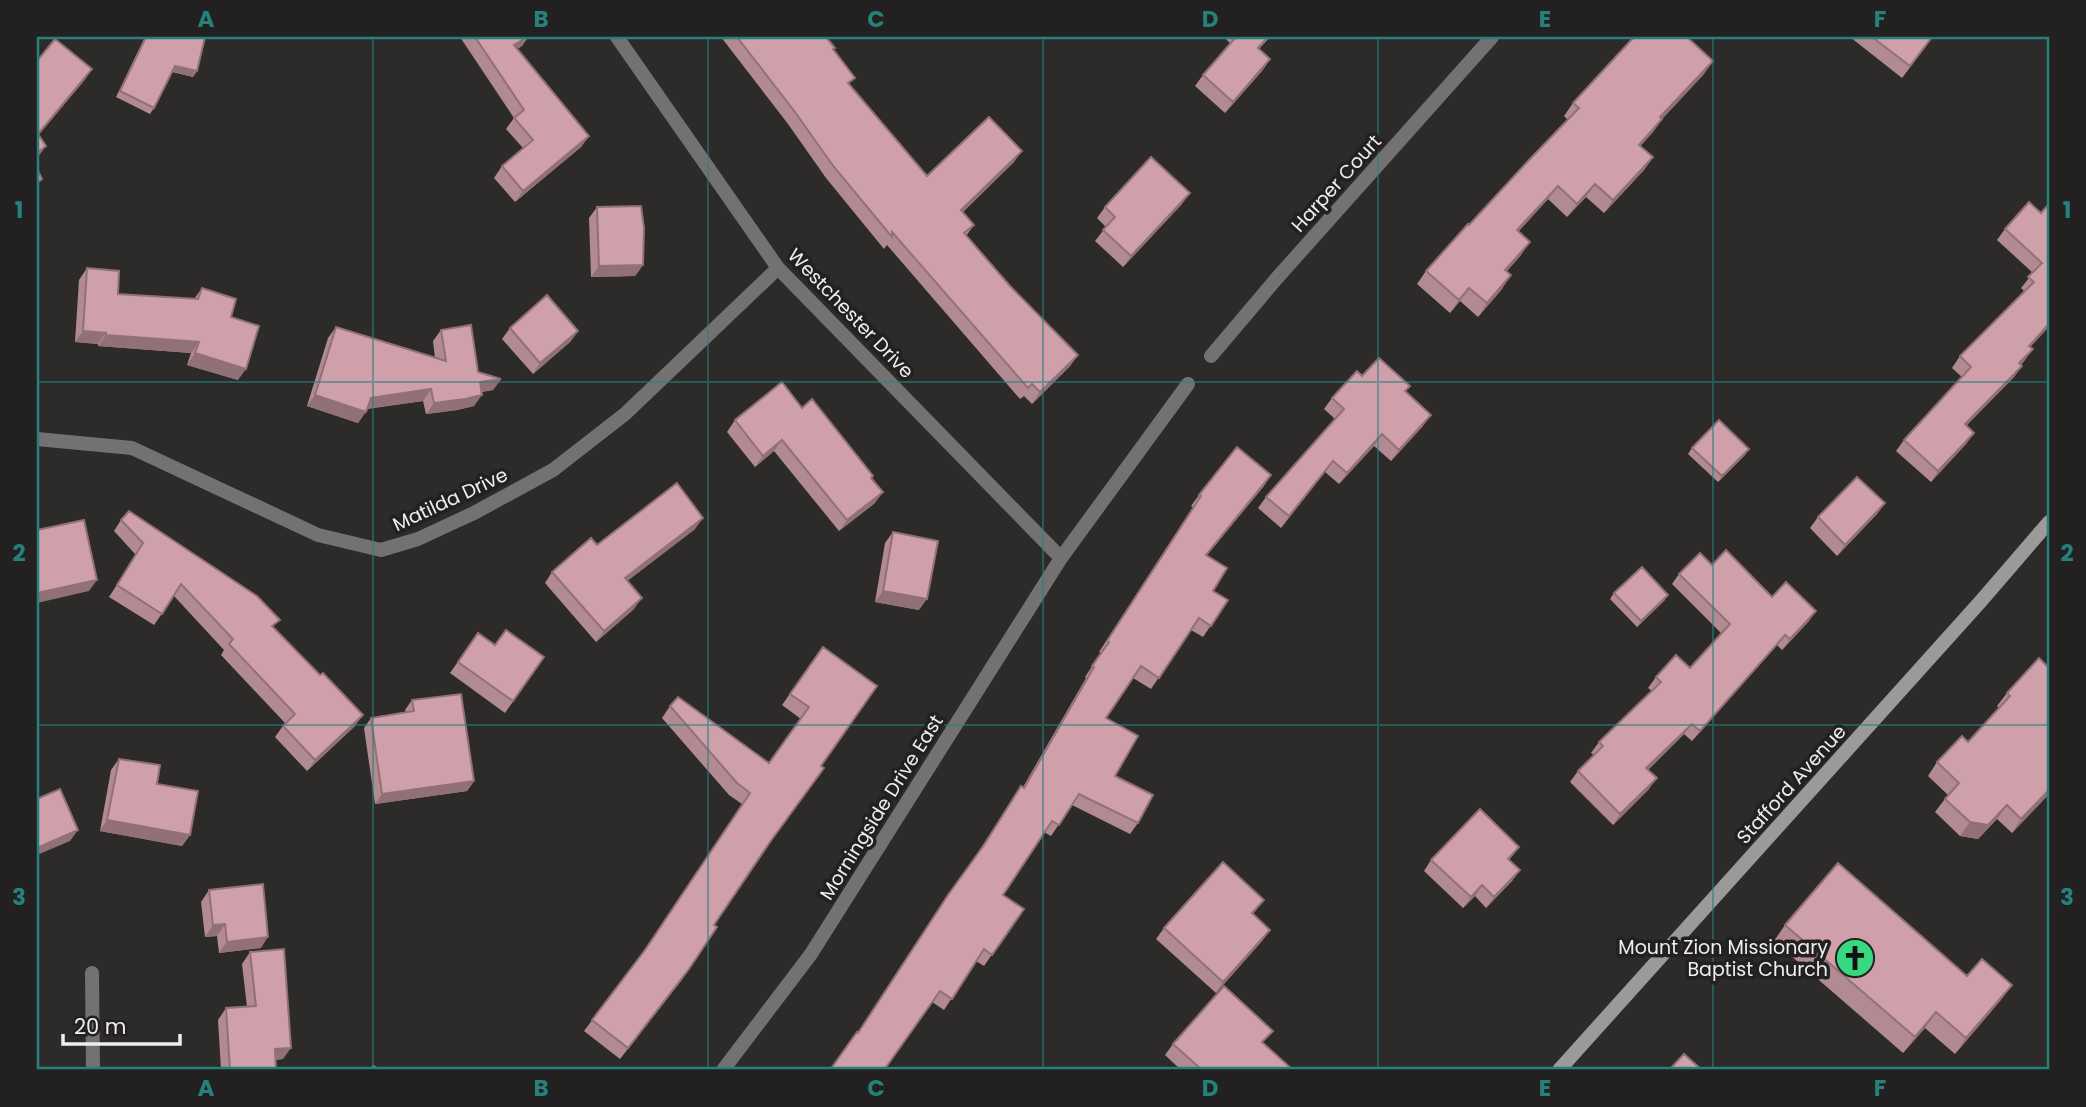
<svg xmlns="http://www.w3.org/2000/svg" width="2086" height="1107" font-family="Poppins,sans-serif">
	<rect width="100%" height="100%" fill="#2d2a2a"/>
	<g fill="none" stroke-linecap="round" stroke-linejoin="round">
		<path stroke="#737171" stroke-width="14" d="M617 37 778 268 1061 558
			M1211 356 1277 278 1492 37
			M37 439 132 448 318 535 381 550 418 539 474 513 553 470 625 414 778 268
			M92 973 93 1070
			M723 1070 811 954 1061 558 1188 384"/>
		<path stroke="#9b9999" stroke-width="14" d="M1559 1070 1981 601 2049 522"/>
	</g>
	<path fill="#b28a92" d="M145 37H203L197 71 193 77 172 72 154 108 150 114 116 97Z
		M460 37H528L522 46 517 49 589 136 581 147 515 202 494 178 502 166 523 148 506 129 514 118Z
		M721 37H826L834 50 850 85 927 176 1014 162 963 212 974 225 966 236 1010 286 1078 355 1070 366 1032 404 1024 396 1020 399 887 245 884 249 826 178 788 124Z
		M1224 37H1270L1259 49 1270 59 1262 71 1225 113 1195 86 1203 75 1230 43Z
		M1850 37H1933L1902 78Z
		M1704 74 1662 119 1653 132 1640 146 1653 157 1644 170 1604 213 1586 197 1567 217 1548 199 1518 232 1521 255 1506 272 1502 289 1478 317 1460 301 1450 313 1417 284 1426 271 1568 120 1564 116 1573 103Z
		M1182 204 1123 267 1095 241 1106 227 1097 218 1105 207Z
		M2049 204 2031 347 2025 360 2021 365 2022 366 2014 377 1966 426 1974 433 1966 444 1931 482 1896 451 1904 440 1962 377 1952 368 1960 356 2024 291 2021 288 2033 273 1997 240 2005 229 2041 213Z
		M597 207 643 265 635 276 591 277 589 218Z
		M87 268 118 294 194 299 202 288 231 317 238 380 187 365 191 353 98 346V344L75 342 79 280Z
		M336 327 435 358 433 341 441 330 478 372 501 379 493 390 482 392 474 406 457 410 426 414 423 401 367 409 358 423 307 406 328 338Z
		M510 328 578 331 570 342 533 374 502 339Z
		M1362 376 1406 392 1423 426 1391 461 1374 446 1339 484 1325 472 1281 528 1258 508 1266 497 1335 419 1324 409 1332 398Z
		M802 408 872 478 875 503 839 531 774 451 755 467 727 432 735 420Z
		M1692 448 1745 455 1718 482 1688 454Z
		M1264 486 1207 555 1213 591 1228 600 1203 637 1191 630 1151 689 1133 678 1106 718 1115 776 1138 823 1130 834 1072 805 1051 836 1044 832 1003 895 1024 909 984 966 976 961 944 1010 932 1002 858 1033 977 854 1014 797 1021 786 1023 787 1086 678 1085 677 1101 653 1099 652 1193 507 1191 506 1199 495Z
		M1885 503 1877 514 1837 556 1810 528 1818 517Z
		M121 520 274 628 355 726 307 771 275 737 285 723 221 655 224 650 174 596 154 625 109 597 136 555 114 531Z
		M695 529 627 581 634 609 596 642 545 583 552 572 597 545Z
		M893 532 919 610 875 602 885 543Z
		M1712 565 1772 597 1809 621 1782 650 1777 645 1692 741 1684 734 1648 770 1649 789 1613 825 1570 782 1578 771 1594 755 1591 753 1599 742 1652 691 1648 688 1656 677 1690 668 1721 633 1672 584 1679 574Z
		M1614 593 1668 595 1664 601 1637 627 1610 599Z
		M478 633 495 645 544 657 505 713 450 673Z
		M823 647 821 766 714 925 681 981 620 1059 584 1031 642 954 742 804 729 795 662 718 670 706 769 763 801 719 782 705Z
		M2039 658 2049 794 2012 833 1997 819 1978 839 1960 836 1935 812 1948 795 1928 776 1937 762 1968 742 1999 708 1997 706 2007 693Z
		M412 700 474 781 467 791 375 804 364 728 371 718 406 712 405 710Z
		M119 759 157 784 190 835 182 846 100 831 111 770Z
		M1519 847 1509 860 1520 870 1512 881 1486 908 1475 896 1463 908 1424 871 1431 860Z
		M209 890 261 948 219 953 217 936 205 937 201 902Z
		M1264 900 1253 914 1270 930 1262 941 1216 993 1156 939 1164 928Z
		M1785 925 1967 976 2012 985 2000 1001 1955 1054 1925 1028 1903 1053 1774 941Z
		M250 952 283 1059 275 1060 276 1070H221L218 1020 226 1008 247 1007 242 964Z
		M1173 1044H1264L1293 1070H1181L1165 1055Z"/>
	<path fill="#917077" d="M527 37H528L522 46 506 56 514 45Z
		M1270 59 1262 71 1225 113 1233 102Z
		M1713 61 1704 74 1651 131 1660 117Z
		M175 66 197 71 193 77 171 71Z
		M92 69 84 81 37 137V136Z
		M1662 119 1653 132 1630 158 1639 145Z
		M589 136 581 147 515 202 523 191Z
		M46 146 38 157 37 158V153Z
		M1022 151 1014 162 953 221 961 210Z
		M1653 157 1644 170 1604 213 1613 200Z
		M1595 184 1586 197 1567 217 1577 204Z
		M1558 186 1548 199 1507 244 1517 230Z
		M1190 193 1182 204 1123 267 1131 256Z
		M1530 242 1521 255 1496 284 1505 270Z
		M643 265 635 276 591 277 599 266Z
		M1511 275 1502 289 1478 317 1487 303Z
		M1469 288 1460 301 1450 313 1459 300Z
		M2049 324V327L2021 357 2029 346Z
		M83 331 106 333 98 344 75 342Z
		M578 331 570 342 533 374 540 363Z
		M106 335 199 342 191 353 98 346Z
		M2033 349 2025 360 2011 374 2019 363Z
		M195 353 246 369 238 380 187 365Z
		M1078 355 1070 366 1032 404 1040 392Z
		M2022 366 2014 377 1957 435 1965 424Z
		M501 379 493 390 472 393 480 382Z
		M431 389 423 401 363 409 371 398Z
		M315 395 366 412 358 423 307 406Z
		M482 395 474 406 457 410 426 414 434 403Z
		M1431 415 1423 426 1391 461 1399 450Z
		M1974 433 1966 444 1931 482 1938 471Z
		M1382 434 1374 446 1339 484 1347 473Z
		M782 440 774 451 755 467 763 456Z
		M1749 449 1745 455 1718 482 1722 476Z
		M1333 461 1325 472 1281 528 1289 516Z
		M1271 475 1264 486 1198 566 1206 555Z
		M883 492 875 503 839 531 847 520Z
		M1885 503 1877 514 1837 556 1845 545Z
		M703 518 695 529 617 589 625 578Z
		M97 580 89 591 37 603V593Z
		M883 591 927 599 919 610 875 602Z
		M1668 595 1664 601 1637 627 1641 621Z
		M642 598 634 609 596 642 604 631Z
		M1816 611 1809 621 1782 650 1790 639Z
		M1785 635 1777 645 1692 741 1700 731Z
		M363 715 355 726 307 771 315 760Z
		M1692 724 1684 734 1639 779 1646 768Z
		M1657 778 1649 789 1613 825 1620 814Z
		M474 781 467 791 375 804 382 794Z
		M2049 790V794L2012 833 2021 819Z
		M2007 805 1997 819 1978 839 1960 836 1970 822Z
		M107 820 190 835 182 846 100 831Z
		M78 830 70 841 37 855V848Z
		M1520 870 1512 881 1486 908 1494 897Z
		M1482 885 1475 896 1463 908 1471 897Z
		M225 924 217 936 205 937 213 925Z
		M1270 930 1262 941 1216 993 1223 982Z
		M268 937 261 948 219 953 227 942Z
		M689 969 681 981 620 1059 628 1048Z
		M2012 985 2000 1001 1955 1054 1966 1038Z
		M1936 1012 1925 1028 1903 1053 1915 1037Z
		M291 1048 283 1059 267 1060 275 1049Z"/>
	<path fill="#cfa0aa" stroke="#917077" stroke-width="2" d="M146 37H205L197 71 175 66 154 108 120 91Z
		M475 37H527L514 45 589 136 523 191 502 166 533 140 514 118 524 110Z
		M737 37H826L835 48 833 49 855 78 848 83 927 176 989 117 1022 151 961 210 974 225 964 233 1010 286 1078 355 1040 392 1032 384 1028 388 892 232V237L834 167 795 112Z
		M1236 37H1268L1258 48 1270 59 1233 102 1203 75Z
		M1634 37H1687L1713 61 1660 117 1662 119 1639 145 1653 157 1613 200 1595 184 1577 204 1558 186 1517 230 1530 242 1505 270 1511 275 1487 303 1469 288 1459 300 1426 271 1468 224 1469 225 1530 159 1579 108 1573 103Z
		M1872 37H1932L1910 66Z
		M55 39 92 69 38 134 46 146 37 153V61Z
		M1151 157 1190 193 1131 256 1103 230 1115 217 1105 207Z
		M37 169 42 179 37 183Z
		M2029 202 2041 213 2049 204V324L2029 346 2033 349 2019 363 2022 366 1965 424 1974 433 1938 471 1904 440 1971 367 1960 356 2034 282 2028 277 2042 263 2005 229Z
		M641 206 644 228 643 265 599 266 597 207Z
		M87 268 119 271 118 294 198 299 202 288 236 299 231 317 259 326 246 369 195 353 199 342 106 335V333L83 331Z
		M547 295 578 331 540 363 510 328Z
		M471 325 478 372 501 379 480 382 482 395 465 399 434 403 431 389 371 398 366 412 315 395 336 327 446 361 441 330Z
		M1379 358 1410 386 1405 391 1431 415 1399 450 1382 434 1347 473 1333 461 1289 516 1266 497 1344 409 1332 398 1357 371 1362 376Z
		M782 382 802 408 812 399 873 476 871 478 883 492 847 520 782 440 763 456 735 420Z
		M1719 420 1749 449 1722 476 1692 448Z
		M1237 447 1271 475 1206 555 1227 568 1213 591 1228 600 1211 626 1199 618 1159 678 1141 666 1106 718 1138 736 1115 776 1153 795 1138 823 1079 794 1059 825 1052 821 1003 895 1024 909 992 955 984 949 952 999 940 991 884 1070H830L857 1032 858 1033 948 895 984 845 1021 786 1024 788 1094 667 1092 666 1109 642 1107 641 1201 496 1199 495Z
		M1857 477 1885 503 1845 545 1818 517Z
		M677 483 703 518 625 578 642 598 604 631 552 572 591 538 597 545Z
		M129 511 257 596 280 620 272 626 320 675 323 673 363 715 315 760 283 726 295 714 229 644 233 639 181 584 162 614 117 585 143 543 121 520Z
		M84 520 97 580 37 593V530Z
		M893 532 938 541 927 599 883 591Z
		M1726 550 1772 597 1786 582 1816 611 1790 639 1785 635 1700 731 1692 724 1646 768 1657 778 1620 814 1578 771 1603 746 1599 742 1661 682 1656 677 1676 655 1690 668 1730 624 1679 574 1700 553 1712 565Z
		M1642 567 1668 595 1641 621 1614 593Z
		M506 630 544 657 513 701 458 662 478 633 495 645Z
		M823 647 877 686 821 766 824 768 770 842 714 925 717 927 689 969 628 1048 592 1020 645 950 750 793 737 783 670 706 678 697 769 763 809 707 790 694Z
		M2039 658 2049 668V790L2021 819 2007 805 1988 825 1970 822 1945 799 1959 783 1937 762 1962 736 1968 742 2010 696 2007 693Z
		M461 694 474 781 382 794 371 718 414 711 412 700Z
		M119 759 160 765 157 784 198 791 190 835 107 820Z
		M60 789 78 830 37 848V799Z
		M1480 809 1519 847 1508 859 1520 870 1494 897 1482 885 1471 897 1431 860Z
		M1223 862 1264 900 1252 913 1270 930 1223 982 1164 928Z
		M1838 863 1967 976 1982 959 2012 985 1966 1038 1936 1012 1915 1037 1785 925Z
		M263 884 268 937 227 942 225 924 213 925 209 890Z
		M284 949 291 1048 275 1049 276 1070H230L226 1008 256 1006 250 952Z
		M1224 986 1273 1031 1262 1042 1293 1070H1202L1173 1044Z
		M1684 1054 1702 1070H1669Z
		M373 1066 381 1070H371Z"/>
	<path fill="none" stroke="#25827b" stroke-width="2" stroke-opacity="0.55" d="M373 37V1070M708 37V1070M1043 37V1070M1378 37V1070M1713 37V1070M37 382H2049M37 725H2049"/>
	<defs>
		<g id="church-disc" transform="scale(2.0125)"><circle r="9.5" fill="#36d881" stroke="#232021"/><path d="M-1.2-6h2.4v3.5h3.3v2.4h-3.3V6h-2.4V-.1h-3.3v-2.4h3.3Z" fill="#111"/></g>
	</defs>
	<g fill-rule="evenodd">
		<use href="#church-disc" x="1855" y="958"/>
	</g>
	<g text-anchor="middle" stroke-width="7" stroke-linejoin="round" paint-order="stroke">
		<g font-size="19" fill="#efeded" stroke="#232021">
			<text transform="translate(1336 183) rotate(-48)" y="7">Harper Court</text>
			<text transform="translate(851 313) rotate(46)" y="7">Westchester Drive</text>
			<text transform="translate(450 499) rotate(-25)" y="7">Matilda Drive</text>
			<text transform="translate(1791 784) rotate(-48)" y="7">Stafford Avenue</text>
			<text transform="translate(881 807) rotate(-58)" y="7">Morningside Drive East</text>
		</g>
		<g font-size="19" fill="#efeded" stroke="#232021" text-anchor="end">
			<text x="1828" y="954">Mount Zion Missionary<tspan x="1828" dy="22">Baptist Church</tspan></text>
		</g>
	</g>
	<rect width="2086" height="1107" fill="none" stroke="#232021" stroke-width="77"/>
	<path d="M63 1034v10h117v-10" fill="none" stroke="#efeded" stroke-width="3.5"/>
	<text x="74" y="1034" font-size="21" fill="#efeded" stroke="#232021" stroke-width="5" paint-order="stroke">20 m</text>
	<rect x="38" y="38" width="2010" height="1030" fill="none" stroke="#25827b" stroke-width="2.5"/>
	<g font-size="23" text-anchor="middle" font-weight="bold" fill="#25827b">
		<text x="206" y="27">A</text>
		<text x="541" y="27">B</text>
		<text x="876" y="27">C</text>
		<text x="1210" y="27">D</text>
		<text x="1545" y="27">E</text>
		<text x="1880" y="27">F</text>
		<text x="19" y="218">1</text>
		<text x="2067" y="218">1</text>
		<text x="19" y="561">2</text>
		<text x="2067" y="561">2</text>
		<text x="19" y="905">3</text>
		<text x="2067" y="905">3</text>
		<text x="206" y="1096">A</text>
		<text x="541" y="1096">B</text>
		<text x="876" y="1096">C</text>
		<text x="1210" y="1096">D</text>
		<text x="1545" y="1096">E</text>
		<text x="1880" y="1096">F</text>
	</g>
</svg>
